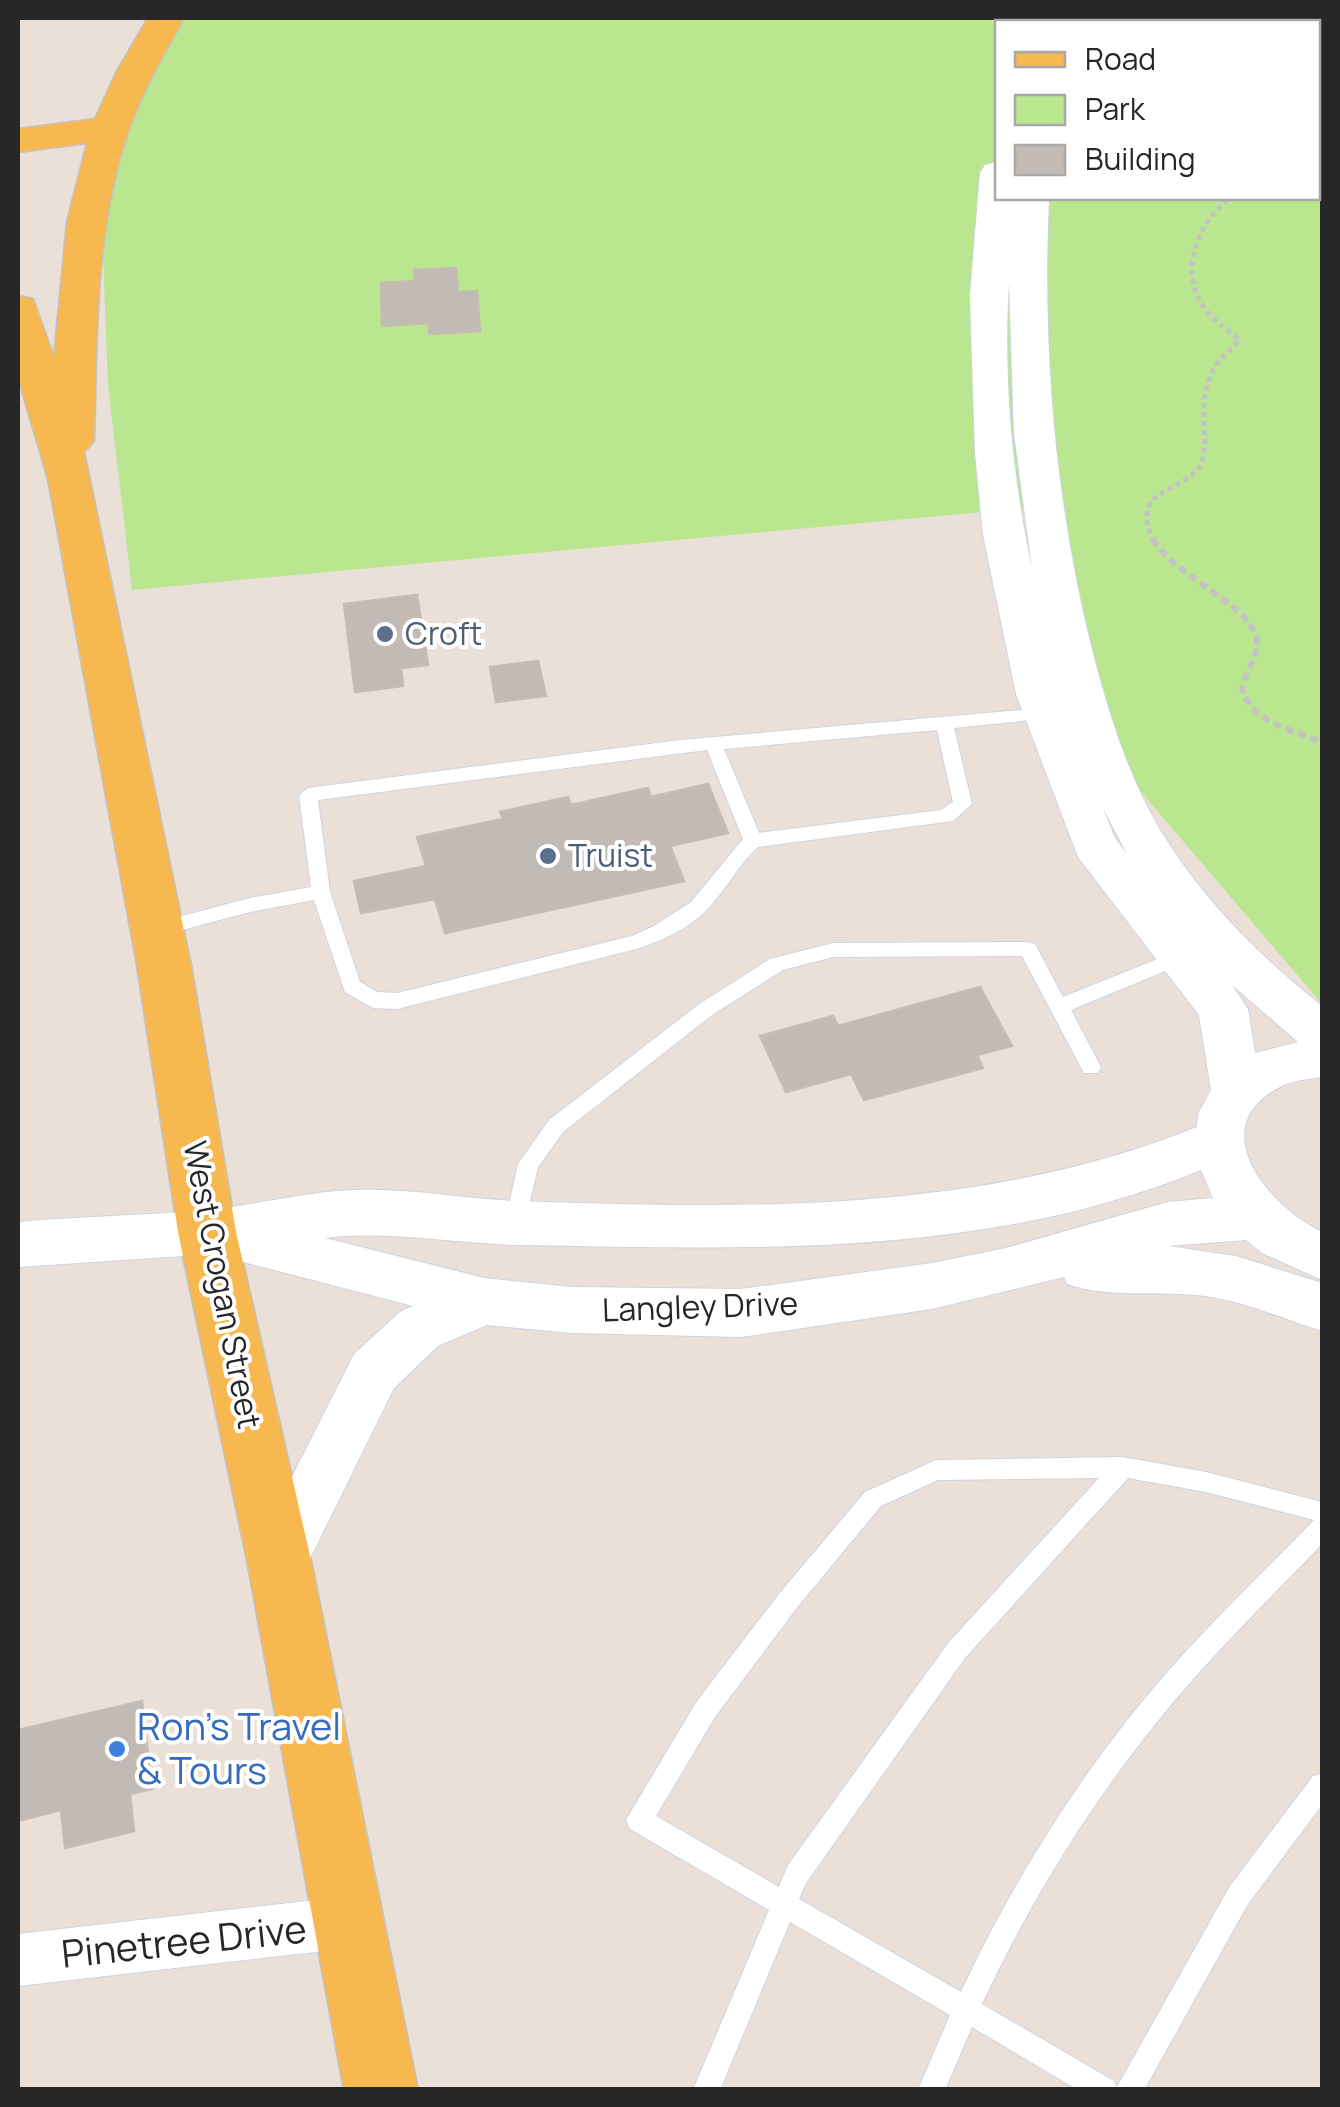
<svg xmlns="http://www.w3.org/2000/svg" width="1340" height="2107" font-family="Manrope,sans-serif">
	<rect width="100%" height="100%" fill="#ebe0d8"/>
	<path fill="#bae690" d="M181 18H1322V73H1318V22H998V198H1318V175L1322 178V1004L1049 684 1025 508 132 590 108 385 101 203 145 82Z"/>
	<path fill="#c2bab5" stroke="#c6bcb2" stroke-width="2.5" d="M456 268 458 292 477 291 480 331 429 334V323L382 326 381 283 415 281 414 270Z
		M417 595 428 665 401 668 403 686 355 692 344 604Z
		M538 661 546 696 496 702 490 667Z
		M708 784 728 833 670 846 684 881 445 933 435 899 361 913 354 881 426 866 417 837 503 819 500 812 568 797 571 805 648 788 651 797Z
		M980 987 1012 1046 977 1055 983 1068 864 1100 851 1074 786 1092 760 1036 833 1016 838 1026Z
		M142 1701 152 1789 130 1794 134 1831 65 1848 61 1810 18 1821V1730Z"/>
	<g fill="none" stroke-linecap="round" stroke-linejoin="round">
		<g stroke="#cdd4e2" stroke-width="2">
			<path id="service" d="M1045 708 1054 714 1051 718 954 728 972 804 953 821 758 847C739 864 728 886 712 904 693 927 664 940 636 949L397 1009 373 1008 345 992 314 900 250 912 159 936 149 929 159 922 250 898 311 887 299 795 308 788 680 740ZM937 730 953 802 941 810 759 833 724 749ZM707 750 743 839 691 902 654 926 632 936 397 993 377 992 360 982 330 892 318 800Z
				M1028 942 1035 944 1063 997 1180 950 1190 957 1187 962 1071 1010 1101 1067 1098 1073H1084L1022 956 833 957 783 970 712 1015 563 1132 538 1167 523 1229 516 1232 509 1229 505 1223 518 1164 549 1120 698 1005 770 959 833 943Z
				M1123 1457 1206 1472 1322 1502V1544C1280 1588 1236 1631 1195 1677 1109 1774 1037 1886 982 2004L1114 2081 1117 2087 1230 1886 1313 1776 1322 1773V1805L1248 1904 1144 2090H1078L972 2027 945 2090H918L950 2015 790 1922 720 2090H693L769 1910 630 1829 626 1820 697 1701 779 1594 865 1492 936 1460ZM1099 1478 949 1642 788 1865 779 1887 656 1816 715 1717 795 1610 881 1506 938 1480ZM1128 1478 1206 1492 1314 1520C1254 1582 1191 1641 1137 1708 1067 1795 1008 1891 961 1992L799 1899 806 1883 965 1658Z"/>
		</g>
		<g stroke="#cdd4e2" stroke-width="2">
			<path id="minor" d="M351 1896 369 1904 377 1922 369 1940 351 1948 18 1986V1934Z"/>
		</g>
		<g stroke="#cdd4e2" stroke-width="2">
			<path id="tertiary" d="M1054 18H1086L1084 22H1052Z
				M998 162V198H1049C1042 350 1055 502 1092 650 1108 711 1127 774 1159 828 1200 897 1259 956 1322 1006V1077C1310 1079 1295 1080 1284 1085 1200 1124 1267 1206 1322 1232V1280L1262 1253 1246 1240 1168 1246 1236 1256 1322 1283V1331C1283 1319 1247 1302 1205 1296 1160 1290 1109 1299 1067 1284L1064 1277 932 1309 741 1337 572 1333 487 1325 438 1346 394 1388 300 1579 279 1587 258 1579 250 1560 354 1354 400 1312 413 1306 213 1254 18 1267V1222C80 1216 144 1216 207 1210 257 1205 307 1191 357 1190 410 1188 464 1199 516 1201 744 1209 982 1214 1197 1127L1198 1114 1211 1090 1199 1015 1078 857 1016 694 983 535 975 452 970 296 980 173 985 165ZM1009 283 1014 433 1032 568C1012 477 1003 376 1009 283ZM1103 808 1127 854 1115 838ZM1232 985 1298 1042 1255 1053 1248 1009ZM1201 1170 1213 1198 1168 1202 1006 1248 932 1263 741 1289 572 1287 484 1278 325 1238C390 1230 456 1244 521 1245 750 1249 985 1259 1201 1170Z"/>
		</g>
		<g stroke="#c3c3c3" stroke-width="3">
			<path id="primary" d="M148 18H184C165 52 146 85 132 121 94 222 97 335 94 441L84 452 191 965 236 1232 311 1560 418 2090H344L247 1560 178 1232 137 965 48 479 18 377V296L33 299 54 358 67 222 87 143 18 152V129L95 119 117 71Z"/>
		</g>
		<path stroke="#c3c3c3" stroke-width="5" stroke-dasharray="5 4" stroke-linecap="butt" d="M1244 22 1263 18
			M1318 93 1322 92
			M1318 126 1322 129
			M1154 542C1128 487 1179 496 1201 465 1211 436 1195 405 1213 370 1219 358 1231 351 1239 340 1227 329 1212 320 1203 306 1179 269 1198 222 1230 198"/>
		<path stroke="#c3c3c3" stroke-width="6" stroke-dasharray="8 5" stroke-linecap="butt" d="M1153 539C1173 577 1258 607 1257 644 1257 660 1244 673 1242 689 1252 723 1294 730 1322 743"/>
		<use href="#service" fill="#fff" fill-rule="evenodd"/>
		<use href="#minor" fill="#fff" fill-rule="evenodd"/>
		<use href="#tertiary" fill="#fff" fill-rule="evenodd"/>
		<use href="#primary" fill="#f8b850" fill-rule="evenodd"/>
	</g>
	<g fill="#5c6f8a" stroke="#fff" stroke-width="4">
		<circle cx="385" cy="634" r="10"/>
		<circle cx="548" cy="856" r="10"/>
	</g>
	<circle fill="#3f7fe0" stroke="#fff" stroke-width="4" cx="117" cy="1749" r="10"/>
	<g text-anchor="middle" stroke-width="8" stroke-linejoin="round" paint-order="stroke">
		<g font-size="32" fill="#4e5e75" stroke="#fff" text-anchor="start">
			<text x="405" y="645">Croft</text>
			<text x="568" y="867">Truist</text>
		</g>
		<g font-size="32" fill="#272727" stroke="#fff">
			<text transform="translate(222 1285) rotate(79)" y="11">West Crogan Street</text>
			<text transform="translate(700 1307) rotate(-2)" y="11">Langley Drive</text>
		</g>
		<g font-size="38" fill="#366cbe" stroke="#fff" text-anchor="start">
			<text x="137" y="1740">Ron's Travel<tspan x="137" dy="44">&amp; Tours</tspan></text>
		</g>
		<g font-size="38" fill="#272727" stroke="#fff">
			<text transform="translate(184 1942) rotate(-6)" y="13">Pinetree Drive</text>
		</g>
	</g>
	<rect width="1340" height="2107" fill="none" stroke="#272727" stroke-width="40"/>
	<rect x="995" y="20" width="325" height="180" fill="#ffffff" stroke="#a9a9a9" stroke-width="2.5"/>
	<rect x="1015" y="52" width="50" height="15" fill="#f8b850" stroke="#a9a9a9" stroke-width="2.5"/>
	<text x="1085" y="70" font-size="30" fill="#272727">Road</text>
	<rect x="1015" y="95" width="50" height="30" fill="#bae690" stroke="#a9a9a9" stroke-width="2.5"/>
	<text x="1085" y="120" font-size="30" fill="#272727">Park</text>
	<rect x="1015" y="145" width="50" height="30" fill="#c2bab5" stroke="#a9a9a9" stroke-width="2.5"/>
	<text x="1085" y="170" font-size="30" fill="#272727">Building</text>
</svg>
